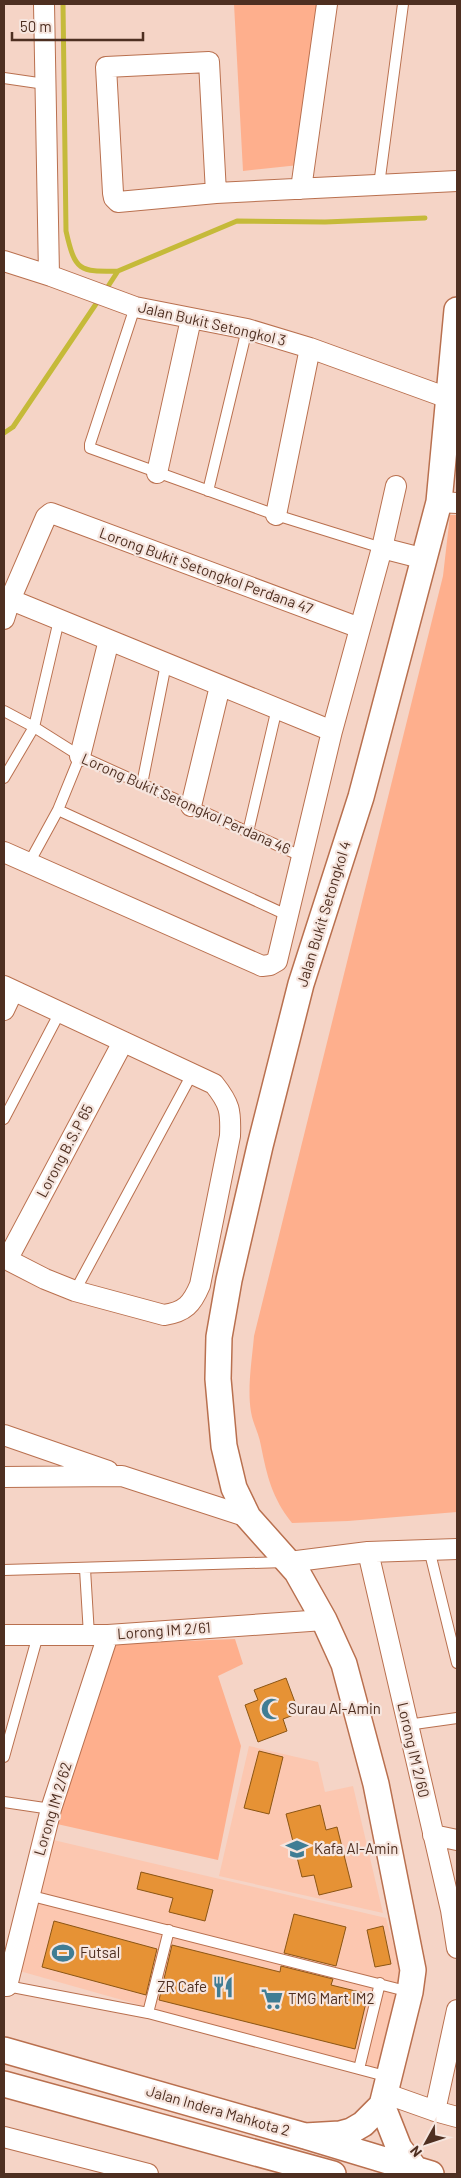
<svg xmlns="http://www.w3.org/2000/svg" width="461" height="2178" font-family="Barlow,sans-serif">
	<rect width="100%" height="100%" fill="#f5d4c6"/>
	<path fill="#fcc7b0" d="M249 1746 318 1762 325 1792 353 1786 383 1913 219 1876Z
		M49 1839 386 1918 403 1981 384 2074 16 1970Z"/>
	<path fill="#feaf8d" d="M234 4H321L299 165 243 171Z
		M450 515H457V1512L348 1521 292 1523C272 1498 267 1476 261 1446 259 1434 253 1424 251 1412 247 1388 252 1360 254 1336L443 576Z
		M235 1639 243 1664 218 1676 241 1746 218 1860 57 1824 112 1644Z"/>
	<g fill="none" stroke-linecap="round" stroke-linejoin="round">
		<path stroke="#c5ba39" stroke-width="5" d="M63 4 66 231C75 271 79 272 118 271
			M105 291 118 271 237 221 325 222 425 218
			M4 433 13 427 100 298"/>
	</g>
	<path fill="#e69235" stroke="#8b5514" d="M286 1678 299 1713 283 1719 287 1731 258 1742 245 1705 258 1700 254 1690Z
		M259 1751 283 1757 269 1814 244 1808Z
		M320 1805 326 1830 337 1827 352 1887 319 1895 314 1875 302 1877 286 1814Z
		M141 1872 213 1890 205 1921 169 1912 173 1898 137 1889Z
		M294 1914 346 1927 336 1966 284 1953Z
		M54 1921 157 1949 146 1995 42 1967Z
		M383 1926 391 1964 375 1967 367 1930Z
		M172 1945 280 1972 281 1966 333 1979 331 1985 368 1994 355 2049 159 2000Z"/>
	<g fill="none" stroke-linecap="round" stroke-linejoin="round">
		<g stroke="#b9704f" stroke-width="12">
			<path id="service" d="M4 78 45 84
				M379 185 403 4
				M135 307 90 444V448L276 515 382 548
				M208 491 247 329
				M4 711 34 727 80 756 301 856
				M4 778 34 727 59 620
				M142 784 166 664
				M58 810 289 916
				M248 832 277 708
				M29 863 58 810 80 756
				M4 1119 60 1012
				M75 1291 192 1074
				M429 1549 457 1663
				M85 1569 89 1635
				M4 1570 285 1562
				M407 1725 457 1718
				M4 1757 38 1635
				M4 1802 51 1809
				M28 1895 410 1992
				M7 1986 148 2013 389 2077
				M148 2013 169 1930
				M359 2069 380 1983"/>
		</g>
		<g stroke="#b9704f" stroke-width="22">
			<path id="minor" d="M44 4 49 275
				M301 189 327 4
				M216 193 209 62 106 67 113 193 114 198 118 202 216 193 457 181
				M4 261 51 276 135 307 247 329 310 348 448 398
				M157 473 191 319
				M439 502 457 503
				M276 515 310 348
				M382 548 425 559
				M4 597 332 731
				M4 619 10 600 46 517 51 513 360 628
				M80 756 109 640
				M191 806 220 686
				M4 852 262 966 270 965 277 961 332 731 382 548 396 486
				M4 986 214 1084C230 1104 231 1111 230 1136L200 1285C192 1304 185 1312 164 1315L75 1291 45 1279 4 1258
				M4 1010 13 991
				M7 1260 123 1042
				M4 1435 108 1471
				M4 1477 122 1476 248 1517
				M368 1552 451 1910 457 1948
				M289 1562 368 1552 457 1549
				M4 1635H108L324 1620
				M433 1835 457 1840
				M4 1985 7 1986 51 1809 108 1635
				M387 2094 435 2111 457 2117
				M435 2111 457 2010
				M4 2137 148 2174"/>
		</g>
		<g stroke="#b9704f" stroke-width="28">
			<path id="tertiary" d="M4 2050 305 2136 431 2174
				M4 2084 333 2174
				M382 2105 399 2148 416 2170
				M305 2136 340 2134 351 2131 363 2124 382 2105 410 1992 413 1970 376 1784 344 1664 324 1620 297 1572 248 1517 234 1488 224 1446 218 1379 219 1337 229 1280 260 1146 301 984 361 797 439 502 457 310"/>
		</g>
		<use href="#service" stroke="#fff" stroke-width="10"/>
		<use href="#minor" stroke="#fff" stroke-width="20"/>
		<use href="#tertiary" stroke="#fff" stroke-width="25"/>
	</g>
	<defs>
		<g id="mosque-bare" transform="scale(1.725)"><path d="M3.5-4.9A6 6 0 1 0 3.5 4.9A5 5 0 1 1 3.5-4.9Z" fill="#407d94" stroke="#f6e5de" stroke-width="2.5" paint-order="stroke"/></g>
		<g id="school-bare" transform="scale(1.725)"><path d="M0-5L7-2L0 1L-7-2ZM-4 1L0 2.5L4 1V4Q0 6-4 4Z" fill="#407d94" stroke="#f6e5de" stroke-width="2.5" paint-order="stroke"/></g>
		<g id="stadium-bare" transform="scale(1.725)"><path d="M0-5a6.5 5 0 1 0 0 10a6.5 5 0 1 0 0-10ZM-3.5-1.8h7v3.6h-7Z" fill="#407d94" stroke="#f6e5de" stroke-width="2.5" paint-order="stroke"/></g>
		<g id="restaurant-bare" transform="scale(1.725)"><path d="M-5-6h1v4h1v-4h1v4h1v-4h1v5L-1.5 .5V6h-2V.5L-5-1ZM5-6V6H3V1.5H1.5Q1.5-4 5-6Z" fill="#407d94" stroke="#f6e5de" stroke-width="2.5" paint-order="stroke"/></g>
		<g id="supermarket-bare" transform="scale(1.725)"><path d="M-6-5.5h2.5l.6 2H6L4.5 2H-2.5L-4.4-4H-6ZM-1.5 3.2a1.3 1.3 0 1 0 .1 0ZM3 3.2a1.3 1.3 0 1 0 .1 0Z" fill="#407d94" stroke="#f6e5de" stroke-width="2.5" paint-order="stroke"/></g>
	</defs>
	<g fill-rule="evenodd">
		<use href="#mosque-bare" x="272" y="1709"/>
		<use href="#school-bare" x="297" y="1849"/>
		<use href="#stadium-bare" x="63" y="1953"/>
		<use href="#restaurant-bare" x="223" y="1987"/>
		<use href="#supermarket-bare" x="272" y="1999"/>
	</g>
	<g text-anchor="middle" stroke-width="4.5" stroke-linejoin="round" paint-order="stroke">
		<g font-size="15" fill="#4e2f21" stroke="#f6e5de">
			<text transform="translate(212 324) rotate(13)" y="5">Jalan Bukit Setongkol 3</text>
			<text transform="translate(206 571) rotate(20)" y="5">Lorong Bukit Setongkol Perdana 47</text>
			<text transform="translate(186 804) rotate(24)" y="5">Lorong Bukit Setongkol Perdana 46</text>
			<text transform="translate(324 914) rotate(-73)" y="5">Jalan Bukit Setongkol 4</text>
			<text transform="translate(65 1151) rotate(-62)" y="5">Lorong B.S.P 65</text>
			<text transform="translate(164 1631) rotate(-4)" y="5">Lorong IM 2/61</text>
			<text transform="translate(413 1750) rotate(77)" y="5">Lorong IM 2/60</text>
			<text transform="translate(53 1809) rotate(-73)" y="5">Lorong IM 2/62</text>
			<text transform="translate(218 2111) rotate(16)" y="5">Jalan Indera Mahkota 2</text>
		</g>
		<g font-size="15" fill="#4e2f21" stroke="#f6e5de" text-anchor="start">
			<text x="288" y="1714">Surau Al-Amin</text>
			<text x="314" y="1854">Kafa Al-Amin</text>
			<text x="80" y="1958">Futsal</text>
			<text x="207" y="1992" text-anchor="end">ZR Cafe</text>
			<text x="288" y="2004">TMG Mart IM2</text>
		</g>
	</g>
	<rect width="461" height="2178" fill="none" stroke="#4e2f21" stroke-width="10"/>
	<g transform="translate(426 2143) rotate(230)" stroke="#f6e5de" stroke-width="4" paint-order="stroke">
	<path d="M0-4L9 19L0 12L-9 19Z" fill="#4e2f21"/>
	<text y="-8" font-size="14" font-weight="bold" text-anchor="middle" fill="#4e2f21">N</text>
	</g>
	<path d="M12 32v8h131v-8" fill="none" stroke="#4e2f21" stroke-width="2.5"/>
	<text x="20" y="32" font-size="15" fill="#4e2f21" stroke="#f6e5de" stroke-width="4" paint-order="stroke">50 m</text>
</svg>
